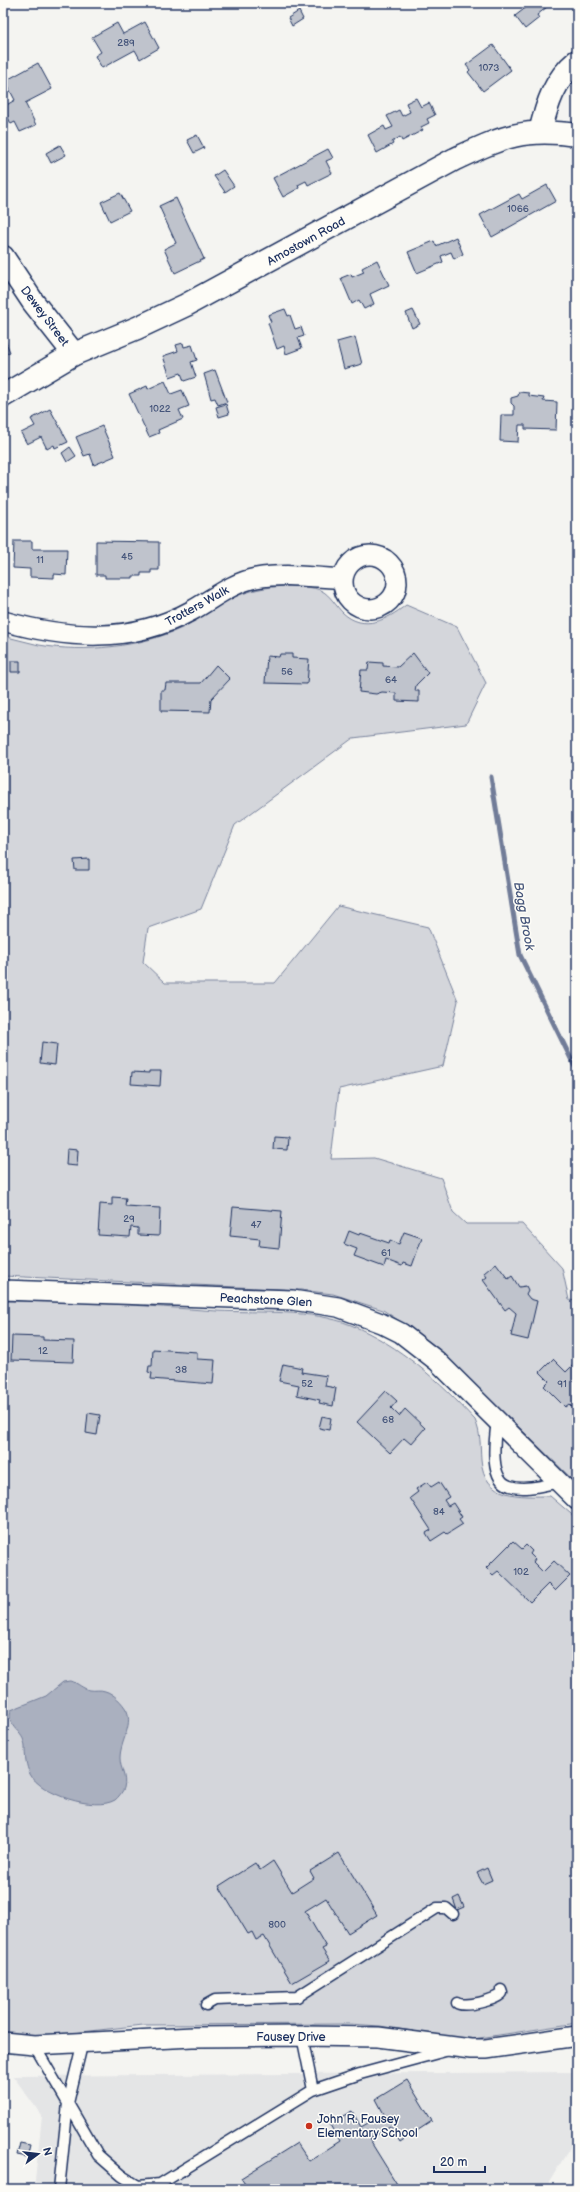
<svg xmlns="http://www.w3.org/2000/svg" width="580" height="2192" font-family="'Balsamiq Sans',sans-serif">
	<rect width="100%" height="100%" fill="#f4f4f1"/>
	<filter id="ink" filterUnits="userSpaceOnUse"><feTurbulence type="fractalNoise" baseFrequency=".025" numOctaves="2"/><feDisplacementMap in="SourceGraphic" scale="8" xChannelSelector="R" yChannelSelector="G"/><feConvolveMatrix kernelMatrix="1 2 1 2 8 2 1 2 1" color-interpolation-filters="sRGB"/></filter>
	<g filter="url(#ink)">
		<path fill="#e4e5e6" d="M577 2072V2136L545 2189H34L42 2116 13 2076Z"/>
		<path fill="#d4d6db" stroke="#78829c" d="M288 586C298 587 313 586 322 591 330 595 336 606 343 613 364 632 387 620 406 605L457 627 486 683 466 724 353 738 235 825 201 909 148 928 143 962 165 983H275L338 906 428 927 458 1001 443 1066 339 1089 331 1159 374 1158 441 1178 453 1212 466 1224H522L562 1268 569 1300 577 1301V1484L439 1349 419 1334 383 1310 333 1294 301 1290 3 1276V636C15 639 27 642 39 645 85 653 140 647 182 628 192 623 201 615 211 610 238 593 257 587 288 586Z
			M3 1301C75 1300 146 1306 217 1311 260 1313 311 1309 351 1325 400 1345 440 1382 475 1420 481 1434 480 1445 481 1459 484 1500 520 1496 550 1496L577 1519V2023L473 2039 444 2036 380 2026 350 2024 143 2025 47 2036H27L3 2033Z"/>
		<path fill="#aab0bf" stroke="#717c98" d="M71 1681C78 1683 83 1689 90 1690 95 1691 100 1689 105 1691 113 1693 123 1703 127 1711 133 1726 120 1742 120 1758 120 1769 127 1776 124 1788 123 1791 118 1798 115 1800 95 1812 40 1794 30 1774 26 1766 25 1756 25 1747 24 1729 6 1730 11 1710L46 1696 63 1682Z"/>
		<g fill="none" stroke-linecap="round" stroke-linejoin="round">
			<path stroke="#717c98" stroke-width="5" d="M491 777 520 955 577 1071"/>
		</g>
		<path fill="#bfc3cc" stroke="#1b2f5e" d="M532 3H552L537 15 539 18 525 29 515 16Z
			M299 11 303 19 292 26 288 18Z
			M145 22 159 48 140 59 135 50 102 68 95 56 101 52 92 37 117 23 123 34Z
			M493 45 511 70 483 91 468 72 470 70 466 65Z
			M38 63 52 89 25 103 36 125 20 132 15 122 11 124 3 107 15 100 5 81Z
			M416 98 421 107 429 103 435 115 427 119 429 123 421 127 423 130 402 141 400 137 392 142 393 144 377 153 368 135 384 126 386 130 393 127 387 116 399 110 402 116 410 112 406 103Z
			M197 135 204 148 194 153 187 140Z
			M60 145 66 155 51 163 46 153Z
			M328 149 333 158 326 161 332 173 308 185 306 181 298 185 299 188 283 197 273 178Z
			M223 170 234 186 225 192 214 176Z
			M547 185 556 201 492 237 480 215 519 194 522 199Z
			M120 193 130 211 110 221 101 202Z
			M176 198 204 259 175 273 164 249 176 243 159 206Z
			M456 237 463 254 454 259 451 252 441 256 443 262 417 273 408 252 434 241 436 246Z
			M377 260 389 285 370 294 374 304 364 309 359 300 352 304 341 278 351 274 352 277 364 272 362 268Z
			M285 309 288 316 290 315 295 329 301 327 304 336 298 338 302 348 286 354 284 346 277 349 268 323 271 322 268 315Z
			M413 310 420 324 412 328 406 313Z
			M3 335 10 352 3 355Z
			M355 337 362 364 344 369 337 342Z
			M183 343 184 347 192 345 197 360 191 362 196 377 184 381 181 373 170 377 163 356 178 351 176 345Z
			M215 370 227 402 218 405 215 398 211 399 204 374Z
			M165 381 171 394 182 390 189 406 179 410 183 419 158 430 159 433 149 437 129 394 147 386 148 389Z
			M519 392 529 393V396L544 398 543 401 557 402 556 430 525 429V425H519L518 442 500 441 501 415H514V406L511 403V398L518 396Z
			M226 404 229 414 219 417 216 407Z
			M50 409 68 442 55 448 54 445 47 449 41 437 27 444 21 433 35 426 31 419Z
			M102 426 115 456 94 465 90 454 84 456 76 437Z
			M70 447 76 456 67 462 62 453Z
			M14 541H32V549H67L66 575 54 574V578L30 577V569L13 568Z
			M96 541 159 542V570H151V573H141V576H133V578H105V575H96Z
			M413 653 428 673 416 685 415 691H419V702L396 701V693L382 692 376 694 359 692 361 670H368L369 662 383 663V666L398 667Z
			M280 654H292V658L309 659 307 684 265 683 267 656 279 657Z
			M11 661H20V672H11Z
			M216 665 230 679 211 699 210 712 161 711V690H165L166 683H201Z
			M89 859V870H75L74 860Z
			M42 1042 57 1044 55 1065 40 1063Z
			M149 1071H161L160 1086 131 1084 132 1072 149 1073Z
			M274 1136 288 1137 287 1150 273 1149Z
			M67 1149 78 1150 77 1166 66 1165Z
			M112 1197 126 1198 125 1206 160 1208 159 1236 138 1235V1228L131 1227 130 1237 98 1235 100 1204 112 1205Z
			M233 1207 282 1211 279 1248 259 1246 260 1239 230 1236Z
			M349 1231 359 1235 360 1233 389 1243 390 1240 399 1244 404 1232 422 1238 412 1266 403 1263 402 1266 386 1260 384 1267 354 1256 357 1249 344 1244Z
			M496 1263 508 1279 512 1276 519 1287 526 1286 528 1290 526 1294 530 1299 537 1301 528 1340 511 1336 516 1313 509 1307 505 1310 483 1280 487 1277 484 1273Z
			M12 1336 43 1337V1340L74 1341 73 1362 11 1360Z
			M153 1349 197 1352V1359L215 1360 213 1384 151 1379 152 1373 148 1372 149 1366H152Z
			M553 1359 566 1372 574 1364 577 1368V1412L569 1404 565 1407 544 1386 549 1381 540 1372Z
			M283 1364 302 1368 301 1372 327 1376 325 1386 336 1388 333 1406 319 1403 320 1400 297 1395 299 1385 279 1381Z
			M386 1391 397 1401 391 1408 399 1416 405 1409 425 1428 411 1444 404 1438 390 1453 357 1422Z
			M88 1413 100 1415 97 1435 86 1433Z
			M322 1416 331 1418 329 1430 319 1428Z
			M427 1482 431 1487 439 1482 449 1497 444 1500 448 1506 453 1503 462 1517 459 1519 463 1524 447 1534 445 1532 431 1541 426 1533 431 1530 410 1498 418 1492 416 1489Z
			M513 1541 522 1549 526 1545 532 1551 530 1554 535 1559 533 1562 543 1572 554 1561 570 1576 555 1591 548 1584 530 1602 498 1571 493 1575 486 1568Z
			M339 1853 377 1915 348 1933 326 1898 305 1911 326 1947 322 1949 330 1961 292 1983 264 1936 256 1940 252 1932 248 1934 219 1886 255 1863 260 1870 273 1861 292 1892 314 1878 310 1871Z
			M487 1868 492 1880 483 1884 477 1873Z
			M459 1896 464 1907 457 1910 453 1899Z
			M407 2080 432 2121 400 2142 390 2126 369 2139 400 2189H248L241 2178 297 2143 309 2161 340 2141 330 2123 352 2111 361 2127 384 2114 376 2099Z
			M20 2143 30 2145 27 2157 17 2155Z"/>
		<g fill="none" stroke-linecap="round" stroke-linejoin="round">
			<g stroke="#1b2f5e" stroke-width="13">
				<path id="service" d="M497 1420C495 1437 488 1480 510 1486 524 1491 545 1485 559 1482
					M457 2003C463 2008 497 2000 502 1993L501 1990
					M206 2005 215 2000 297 1997 437 1908H446L453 1914
					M34 2045 98 2155 122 2176 138 2186 160 2184 313 2090 302 2036
					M313 2090 360 2074 449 2050
					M59 2189 68 2103 83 2041"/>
			</g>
			<g stroke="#1b2f5e" stroke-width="22">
				<path id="minor" d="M343 582a27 27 0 1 1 54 0a27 27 0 1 1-54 0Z
					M3 621C67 639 131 644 191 611 213 599 231 583 256 578 284 573 315 577 343 579
					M3 1290 292 1300 338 1307 381 1323 401 1333 437 1361 577 1500
					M3 2042 34 2045 193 2037 302 2036 378 2037 471 2049H486L577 2036"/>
			</g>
			<g stroke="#1b2f5e" stroke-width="25">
				<path id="tertiary" d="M540 132C547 104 554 80 577 61
					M3 396 74 354"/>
			</g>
			<g stroke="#1b2f5e" stroke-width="25">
				<path id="secondary" d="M3 257 33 302 74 354 137 328 186 305 455 159C503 137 523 127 577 135"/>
			</g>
			<use href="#service" stroke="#fdfcf7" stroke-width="10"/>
			<use href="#minor" stroke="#fdfcf7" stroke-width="19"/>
			<use href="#tertiary" stroke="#fdfcf7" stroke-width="22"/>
			<use href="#secondary" stroke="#fdfcf7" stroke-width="22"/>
		</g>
	</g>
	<circle fill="#c8321e" stroke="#fdfcf7" stroke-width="1.5" cx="309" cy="2126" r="4"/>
	<g text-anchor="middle" stroke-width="3" stroke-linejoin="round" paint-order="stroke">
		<g font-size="10" fill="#44547a">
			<text x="126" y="46">289</text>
			<text x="489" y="71">1073</text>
			<text x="518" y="212">1066</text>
			<text x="160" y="412">1022</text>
			<text x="127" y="560">45</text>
			<text x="40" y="563">11</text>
			<text x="287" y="675">56</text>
			<text x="391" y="683">64</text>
			<text x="129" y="1222">29</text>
			<text x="256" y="1228">47</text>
			<text x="386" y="1256">61</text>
			<text x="43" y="1354">12</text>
			<text x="181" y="1373">38</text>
			<text x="307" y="1387">52</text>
			<text x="562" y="1387">91</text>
			<text x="388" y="1423">68</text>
			<text x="439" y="1515">84</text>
			<text x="521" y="1575">102</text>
			<text x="277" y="1928">800</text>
		</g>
		<g font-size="12" fill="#1b2f5e" stroke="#fdfcf7">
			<text transform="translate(306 241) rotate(-29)" y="4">Amostown Road</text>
			<text transform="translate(45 316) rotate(53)" y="4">Dewey Street</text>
			<text transform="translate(197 606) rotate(-29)" y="4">Trotters Walk</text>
			<text transform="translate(266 1300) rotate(3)" y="4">Peachstone Glen</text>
			<text x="291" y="2041">Fausey Drive</text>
		</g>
		<g font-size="12" fill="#1b2f5e" stroke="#fdfcf7" text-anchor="start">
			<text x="317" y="2123">John R. Fausey<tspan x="317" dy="14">Elementary School</tspan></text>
		</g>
		<g font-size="13" font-style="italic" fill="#46567b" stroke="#fdfcf7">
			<text transform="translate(525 916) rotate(80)" y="5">Bagg Brook</text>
		</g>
	</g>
	<rect width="580" height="2192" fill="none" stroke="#fdfcf7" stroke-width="16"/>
	<rect x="8" y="8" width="564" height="2176" fill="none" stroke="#1b2f5e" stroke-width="1.5" filter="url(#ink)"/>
	<g transform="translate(38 2154) rotate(75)" stroke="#fdfcf7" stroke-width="3" paint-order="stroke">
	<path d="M0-3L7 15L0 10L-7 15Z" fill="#1b2f5e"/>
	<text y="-6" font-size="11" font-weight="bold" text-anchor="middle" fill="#1b2f5e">N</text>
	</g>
	<path d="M434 2166v6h51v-6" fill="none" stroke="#1b2f5e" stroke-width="2"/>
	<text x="440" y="2166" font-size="12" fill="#1b2f5e" stroke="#fdfcf7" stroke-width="3" paint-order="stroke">20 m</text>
</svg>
